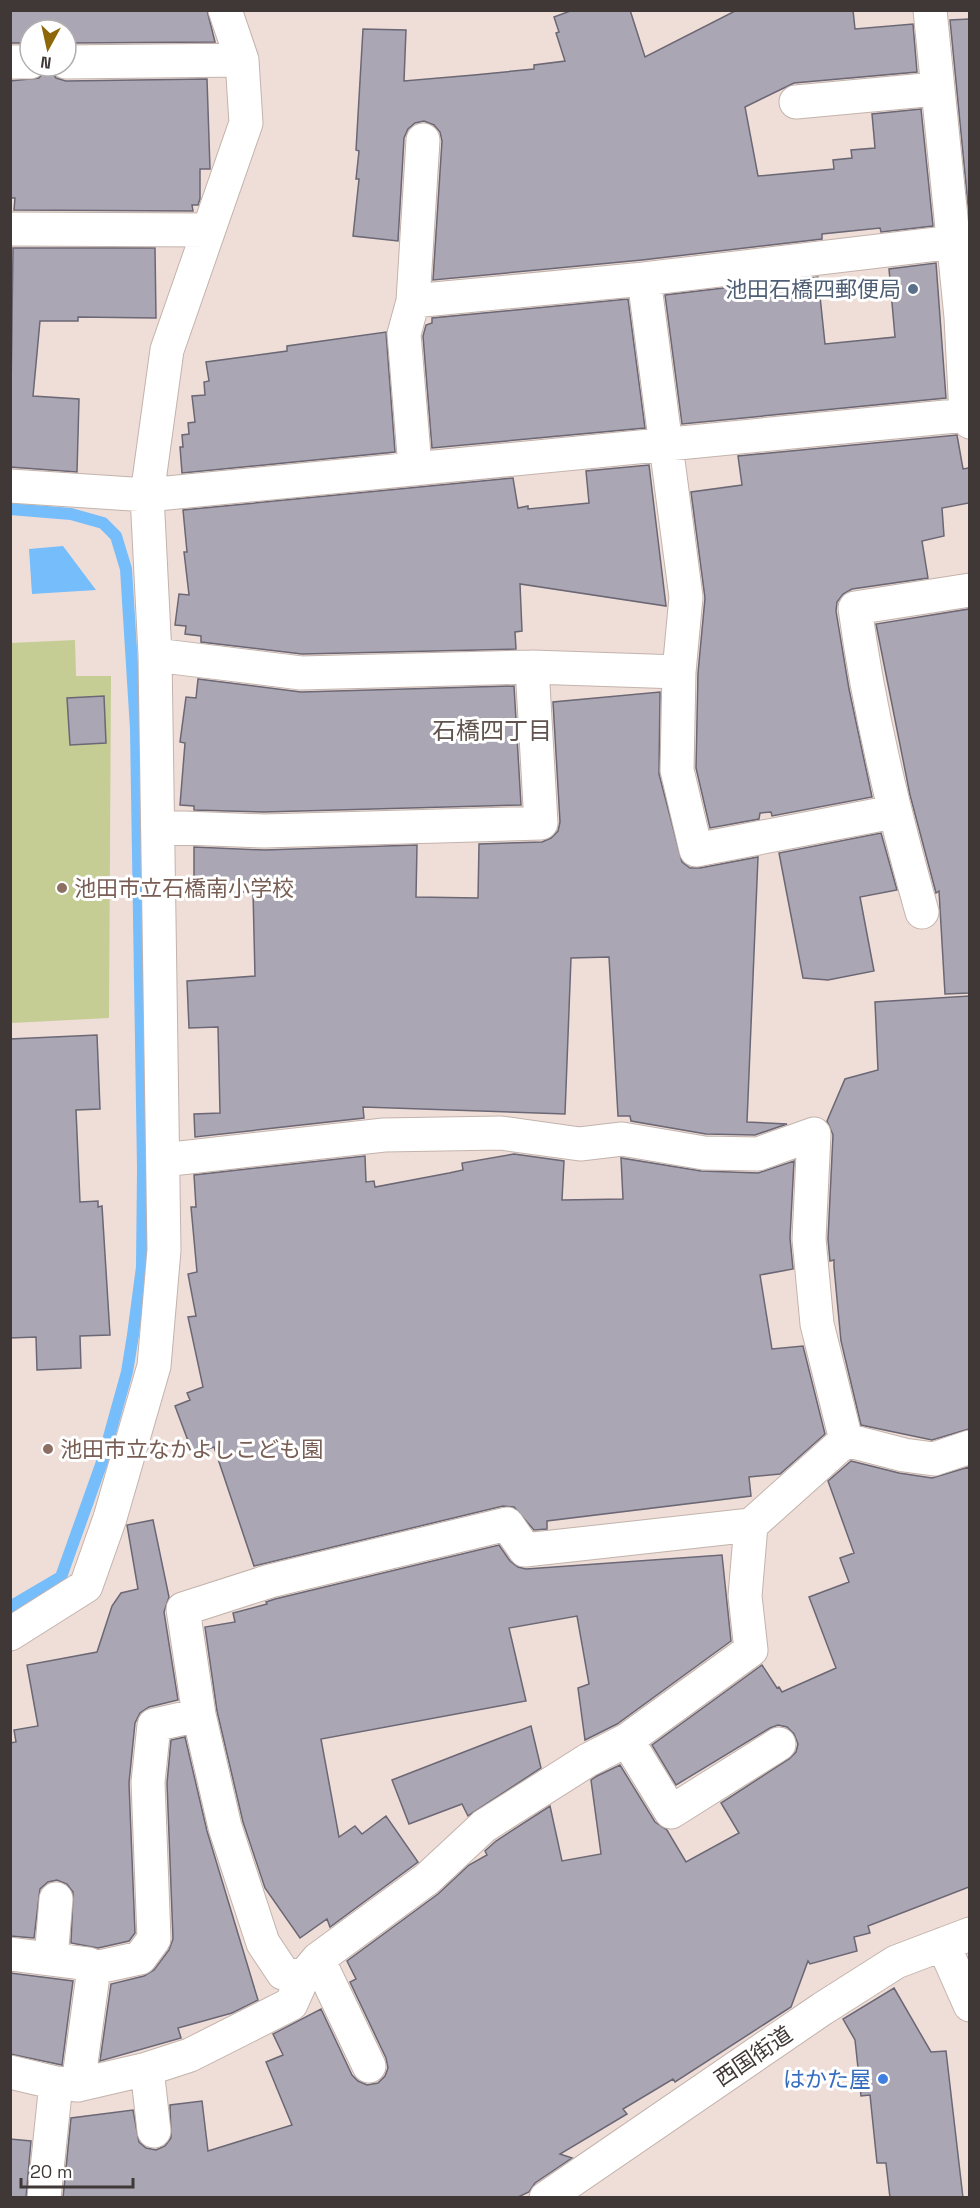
<svg xmlns="http://www.w3.org/2000/svg" width="980" height="2208" font-family="'Space Grotesk','Noto Sans JP',sans-serif">
	<rect width="100%" height="100%" fill="#efded7"/>
	<path fill="#c5cd95" d="M75 640 76 676H111L109 1018 11 1023 10 643Z"/>
	<path fill="#76bdfb" d="M63 546 96 590 32 594 29 549Z"/>
	<g fill="none" stroke-linecap="round" stroke-linejoin="round">
		<path stroke="#76bdfb" stroke-width="12" d="M10 509 71 514 103 523 116 536 126 569 136 729 143 1168 142 1267 133 1335 127 1372 102 1462 61 1577 10 1607"/>
	</g>
	<path fill="#aaa6b4" stroke="#6b6774" stroke-width="1.5" d="M10 10H207L215 42 66 43V30H30V43H10Z
		M573 10H630L645 57 737 10H853L855 29 913 24 917 72 794 83 745 107 758 176 834 169 833 160 852 158 851 150 875 148 872 114 921 109 933 226 881 232 880 228 822 234V239L642 260 433 280 442 141 440 132 434 125 424 121 415 123 408 129 404 138 398 241 353 236 359 179H356L359 151 356 150 363 29 406 30 404 81 474 75 534 69V65L565 61 556 33 559 32 554 17Z
		M969 19V215L950 20Z
		M48 66 56 78 66 81 207 79 210 169H200V199L198 205H192L193 211 14 210 15 198H10V81L39 78Z
		M13 248H155L156 318 78 317V321H40L33 396 79 399 77 472 10 467Z
		M936 263 946 398 682 424 665 295 818 277 825 344 895 337 889 269Z
		M628 299 645 428 432 448 423 336 426 325 432 323V318Z
		M386 332 395 452 182 473 180 447H183L182 435 189 434 188 423 195 422 192 396 205 395 204 382 209 381 206 362 287 351V346Z
		M957 435 963 469 969 468V503L942 508 944 536 922 541 928 578 852 589 843 594 837 602 836 611 849 689 872 797 772 816 771 812 760 813 759 819 710 828 696 768 698 673 705 598 691 492 742 485 738 456Z
		M649 465 666 606 520 584 522 631 515 632 516 649 302 654 201 642V636L185 634 186 626 175 625 179 594 189 595 184 552H187L183 510 513 478 518 508 528 506V509L589 503 586 471Z
		M969 609V993L945 994 939 891 936 893 910 795 876 624Z
		M198 679 301 692 514 686 521 805 264 812 194 810V806L180 805 185 743 180 742 186 697 196 698Z
		M660 692 659 774 682 862 690 868H700L758 857 747 1122 787 1124 755 1135 706 1134 631 1121 630 1116H618L609 957 571 958 565 1114 363 1107 364 1118 195 1137 194 1114 220 1113 218 1027 189 1028 187 981 255 976 253 892 194 891V847L264 850 417 845 416 897 478 898 479 844 542 842 551 838 558 831 560 822 553 702Z
		M104 696 106 743 70 745 67 698Z
		M881 833 897 890 860 897 874 971 828 980 803 978 779 853Z
		M969 996V1429L932 1440 861 1425 841 1341 834 1267V1260L830 1261 828 1239 833 1135 827 1121 845 1079 878 1070 875 1002Z
		M97 1035 100 1109 76 1110 80 1202 98 1201V1207L102 1206 110 1335 80 1336 81 1368 37 1370 36 1337 10 1338V1039Z
		M514 1154 564 1161 562 1200 623 1199 621 1158 701 1171 758 1173 794 1161 790 1238 793 1269 760 1275 772 1349 803 1346 825 1434 780 1474 749 1477 751 1496 547 1521V1529L534 1530 514 1507 503 1506 254 1566 214 1447 193 1454 175 1406 190 1400 187 1393 203 1387 188 1317 196 1316 188 1274 197 1272 191 1207H196L194 1175 365 1156 366 1182 374 1181 375 1187 449 1173 463 1170 462 1163Z
		M851 1461 899 1473 932 1478 969 1467V1887L868 1926 870 1933 854 1937 857 1951 810 1964 808 1961 791 2007 675 2082 673 2079 623 2109 627 2114 560 2154 572 2158 535 2183 529 2192 516 2198H63L71 2118 133 2110 139 2142 146 2148 156 2150 165 2146 171 2138 170 2105 202 2101 208 2151 292 2125 266 2062 283 2055 273 2034 321 2009 352 2075 358 2081 367 2085 378 2083 385 2076 388 2068 386 2058 350 1982 356 1979 347 1961 438 1894 469 1865 487 1855 485 1851 496 1841 550 1806 562 1861 601 1854 591 1780 597 1776 620 1765 655 1822 667 1830 686 1862 739 1833 721 1803 789 1759 796 1752 798 1744 794 1734 787 1727 778 1725 770 1728 676 1785 652 1745 762 1665 777 1688 779 1687 782 1692 836 1668 809 1597 849 1582 840 1558 854 1553 828 1481Z
		M153 1520 169 1597 164 1612 178 1700 149 1707 140 1713 135 1723 129 1783 135 1933 129 1941 98 1948 71 1943 73 1892 67 1884 57 1880 48 1882 40 1889 34 1938 10 1936V1743L16 1742 14 1730 38 1726 27 1665 97 1652 112 1606 121 1593 138 1589 127 1525Z
		M499 1545 510 1561 518 1567 526 1569 722 1555 731 1641 617 1724 585 1740 578 1688 589 1684 577 1616 509 1628 526 1701 321 1739 339 1837 355 1826 362 1834 386 1816 418 1862 330 1927 327 1919 300 1938 265 1888 243 1822 217 1711 205 1627 235 1622 233 1613 267 1604 266 1602 275 1599Z
		M531 1726 541 1768 468 1816 462 1804 409 1824 392 1780Z
		M185 1737 207 1831 258 2000 232 2013 178 2028 181 2038 100 2061 111 1984 144 1976 154 1970 169 1950 173 1939 167 1783 171 1740Z
		M10 1973 73 1981 62 2065 10 2054Z
		M894 1988 931 2052 946 2051 963 2198H890L886 2163H877L870 2095 861 2096 855 2040 843 2019Z
		M10 2139 31 2141 26 2198H10Z"/>
	<g fill="none" stroke-linecap="round" stroke-linejoin="round">
		<g stroke="#c3b3ac" stroke-width="35">
			<path id="minor" d="M930 10 961 317 966 415 970 422
				M10 62H30
				M66 62 242 60
				M796 102 936 89
				M10 229 208 230
				M644 279 686 597 679 672 677 770 696 850 893 812
				M413 301 644 279 954 242
				M415 467 404 334 413 301 423 140
				M10 486 147 495 966 415
				M155 655 301 673 532 667 679 672
				M158 827 264 831 541 823 532 667
				M922 912C894 812 869 712 855 608L970 590
				M163 1160 384 1135 501 1133 580 1144 622 1139 704 1153 758 1154 814 1134 809 1239 817 1324 846 1440
				M10 1634 86 1586 110 1518 154 1366 164 1250 155 655 147 495 167 350 246 123 242 60 225 10
				M627 1740 671 1812 779 1744
				M943 1944 970 2005
				M10 1954 89 1964 94 1968
				M51 1959 56 1899
				M318 1959 369 2066
				M303 1977 283 1973 263 1943 225 1827 199 1715 183 1609 270 1581 507 1524 525 1550 751 1525 846 1440 904 1455 934 1459 970 1447
				M147 2069 154 2131
				M10 2072 56 2083 78 2085 147 2069 190 2055 291 2004 303 1977 318 1959 427 1879 484 1826 588 1760 627 1740 751 1650 745 1596 751 1525
				M78 2085 94 1968 140 1958 154 1939 148 1782 154 1725 199 1715
				M44 2198 56 2083
				M546 2198 822 2009 896 1962 970 1934"/>
		</g>
		<use href="#minor" stroke="#fff" stroke-width="33"/>
	</g>
	<circle fill="#5c6f8a" stroke="#fff" stroke-width="2" cx="913" cy="289" r="6"/>
	<g fill="#8d6e63" stroke="#fff" stroke-width="2">
		<circle cx="62" cy="888" r="6"/>
		<circle cx="48" cy="1449" r="6"/>
	</g>
	<circle fill="#3f7fe0" stroke="#fff" stroke-width="2" cx="883" cy="2079" r="6"/>
	<g text-anchor="middle" stroke-width="6" stroke-linejoin="round" paint-order="stroke">
		<g font-size="22" fill="#4e5e75" stroke="#fff" text-anchor="end">
			<text x="901" y="297">池田石橋四郵便局</text>
		</g>
		<g font-size="22" fill="#785e54" stroke="#fff" text-anchor="start">
			<text x="74" y="896">池田市立石橋南小学校</text>
			<text x="60" y="1457">池田市立なかよしこども園</text>
		</g>
		<g font-size="22" fill="#3f3836" stroke="#fff">
			<text transform="translate(753 2056) rotate(-34)" y="8">西国街道</text>
		</g>
		<g font-size="22" fill="#366cbe" stroke="#fff" text-anchor="end">
			<text x="871" y="2087">はかた屋</text>
		</g>
		<g font-size="24" fill="#61534d" stroke="#fff">
			<text x="492" y="739">石橋四丁目</text>
		</g>
	</g>
	<rect width="980" height="2208" fill="none" stroke="#3f3836" stroke-width="24"/>
	<g transform="translate(48 48) rotate(188)"><circle r="28" fill="#ffffff" stroke="#b2afaf" stroke-width="1.5"/>
	<path d="M0-4.5L10 22L0 15L-10 22Z" fill="#8d670a"/>
	<text y="-9" font-size="16" font-weight="bold" text-anchor="middle" fill="#3f3836">N</text>
	</g>
	<path d="M21 2178v9h112v-9" fill="none" stroke="#3f3836" stroke-width="3"/>
	<text x="30" y="2178" font-size="18" fill="#3f3836" stroke="#ffffff" stroke-width="4.5" paint-order="stroke">20 m</text>
</svg>
